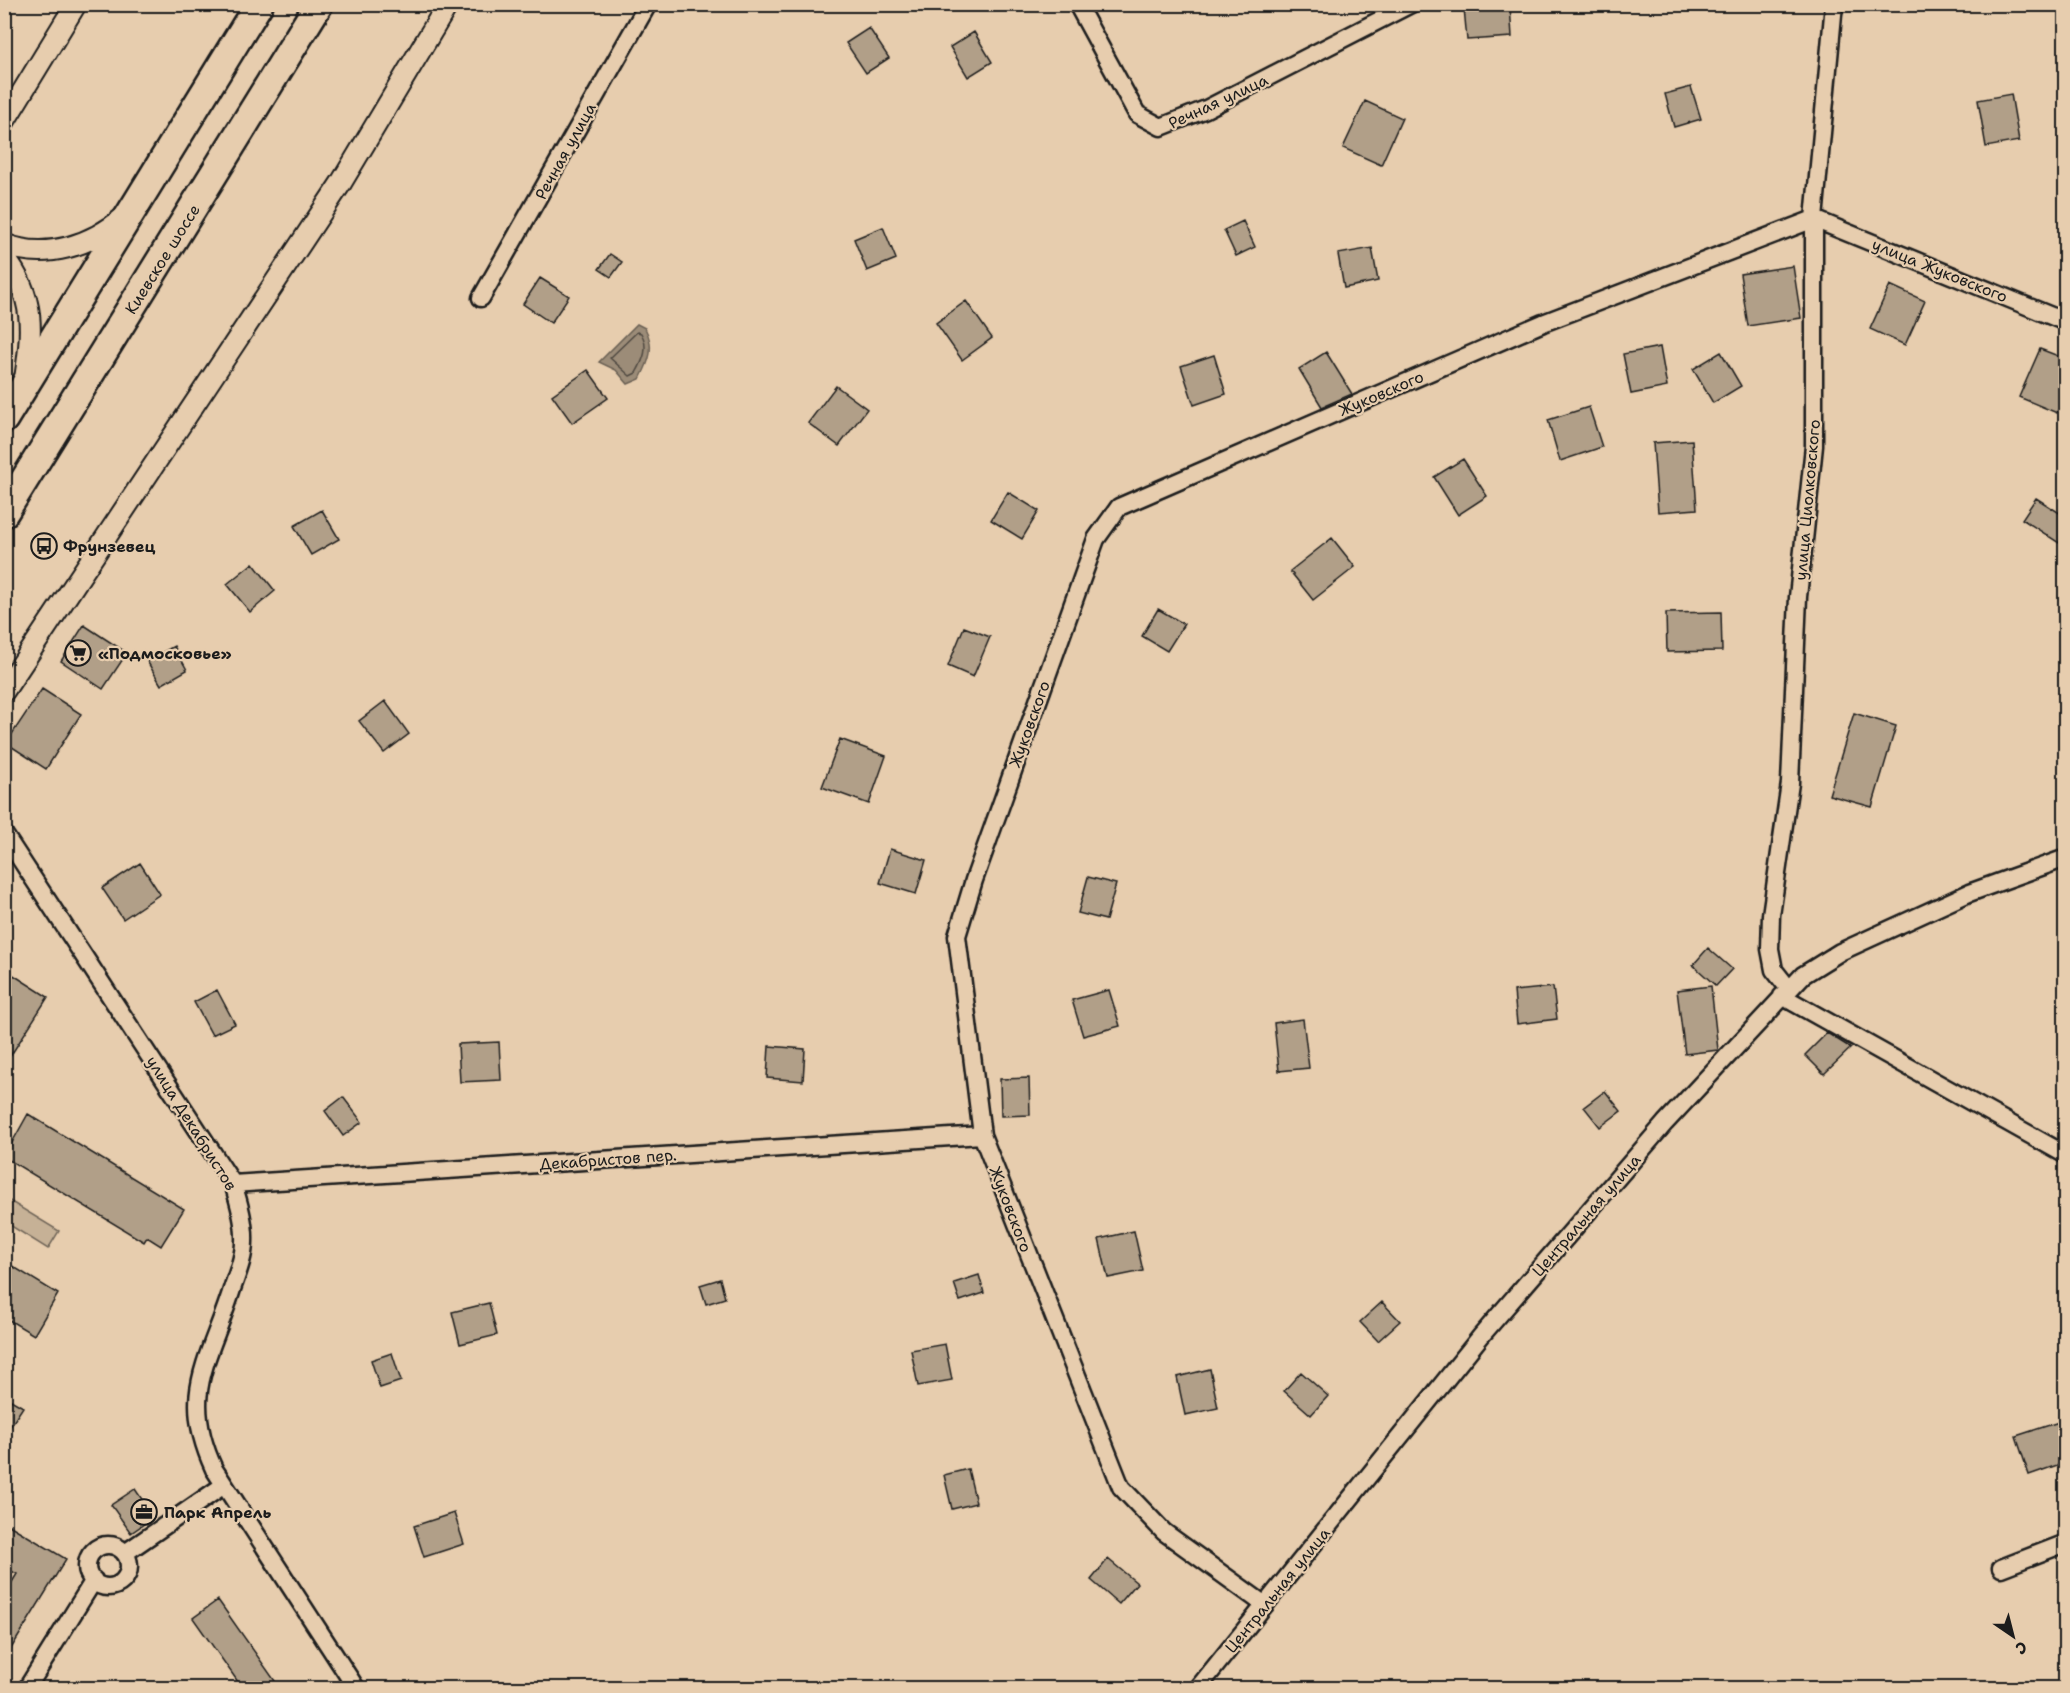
<svg xmlns="http://www.w3.org/2000/svg" width="2070" height="1693" font-family="'Shantell Sans',sans-serif">
	<rect width="100%" height="100%" fill="#e7cdae"/>
	<filter id="ink" filterUnits="userSpaceOnUse"><feTurbulence type="fractalNoise" baseFrequency=".0167" numOctaves="2"/><feDisplacementMap in="SourceGraphic" scale="12" xChannelSelector="R" yChannelSelector="G"/><feConvolveMatrix kernelMatrix="1 2 1 2 8 2 1 2 1" color-interpolation-filters="sRGB"/></filter>
	<g filter="url(#ink)">
		<path fill="#c6b196" stroke="#716659" stroke-width="1.5" d="M8 1200 59 1231 48 1249 5 1222V1206Z"/>
		<path fill="#9c8c78" stroke="#695f53" stroke-width="1.5" d="M637 324 645 328C655 347 650 360 640 379L628 384 616 370 599 362Z"/>
		<g fill="none" stroke-linecap="round" stroke-linejoin="round">
			<path stroke="#4f4941" stroke-width="1.5" d="M637 332 641 333C649 347 644 359 636 373L630 376 610 358Z"/>
		</g>
		<path fill="#b19f88" stroke="#1c1c1c" stroke-width="1.5" d="M1510 5 1512 37 1467 40 1464 8Z
			M869 28 889 58 866 73 846 43Z
			M974 32 992 62 968 77 950 47Z
			M1691 87 1701 119 1674 127 1665 94Z
			M2011 94 2019 141 1986 147 1978 100Z
			M1365 101 1402 118 1381 165 1343 148Z
			M1243 221 1255 247 1236 256 1224 230Z
			M883 227 896 259 867 271 854 239Z
			M1372 248 1378 281 1344 288 1338 254Z
			M610 254 622 262 611 277 599 269Z
			M1793 266 1801 318 1748 326 1740 274Z
			M540 278 569 296 551 323 523 304Z
			M1890 285 1925 301 1905 345 1870 329Z
			M966 301 992 338 962 360 936 323Z
			M1660 347 1667 387 1631 394 1623 354Z
			M2040 349 2066 359V392L2057 413 2019 397Z
			M1326 352 1352 394 1322 407 1299 369Z
			M1721 352 1741 386 1713 403 1693 369Z
			M1214 355 1226 394 1194 405 1181 366Z
			M588 370 608 398 572 423 552 395Z
			M836 386 867 409 839 446 808 423Z
			M1589 407 1602 447 1560 461 1548 420Z
			M1692 440 1697 509 1658 512 1653 443Z
			M1463 459 1487 496 1458 515 1434 477Z
			M1008 492 1039 511 1022 539 991 520Z
			M2036 498 2066 517V533L2059 543 2022 519Z
			M322 510 339 539 311 555 294 526Z
			M1332 538 1355 567 1313 600 1290 571Z
			M253 563 275 591 250 612 227 584Z
			M1158 609 1184 624 1167 651 1142 636Z
			M1721 612 1722 651 1667 652 1666 613Z
			M84 625 127 653 103 689 61 661Z
			M964 627 990 637 973 677 948 666Z
			M174 646 187 670 161 685 147 661Z
			M42 689 81 714 46 769 6 743Z
			M385 701 409 734 384 753 359 721Z
			M1854 713 1896 726 1872 807 1829 795Z
			M840 739 886 756 869 804 822 787Z
			M890 849 926 860 916 894 880 883Z
			M140 863 160 894 123 919 102 888Z
			M1088 877 1116 884 1106 920 1078 913Z
			M1708 948 1732 969 1716 986 1693 965Z
			M4 969 48 997 4 1066Z
			M1711 986 1718 1050 1685 1054 1677 990Z
			M1553 987 1557 1019 1517 1024 1514 991Z
			M217 990 235 1024 212 1035 194 1002Z
			M1109 990 1120 1026 1083 1036 1072 1000Z
			M1303 1019 1309 1068 1279 1071 1274 1023Z
			M1827 1033 1851 1048 1824 1074 1805 1055Z
			M499 1042 501 1080 460 1082 458 1044Z
			M769 1046 805 1049 803 1081 767 1078Z
			M1029 1078 1030 1115 1001 1116 1000 1079Z
			M1605 1091 1621 1111 1600 1127 1584 1107Z
			M343 1097 362 1122 343 1136 325 1111Z
			M28 1114 184 1209 161 1246 147 1237 144 1242 4 1157Z
			M1134 1231 1143 1271 1108 1278 1099 1239Z
			M4 1261 58 1294 34 1335 4 1317Z
			M979 1275 984 1293 960 1301 954 1283Z
			M720 1279 725 1298 706 1304 700 1285Z
			M1382 1302 1400 1321 1378 1341 1360 1322Z
			M489 1303 497 1335 460 1344 452 1312Z
			M945 1344 952 1380 918 1386 911 1350Z
			M392 1353 401 1381 380 1388 371 1360Z
			M1210 1369 1218 1408 1185 1415 1177 1377Z
			M1301 1372 1328 1396 1311 1415 1284 1391Z
			M4 1396 23 1407 4 1436Z
			M2062 1421 2066 1432V1462L2029 1475 2016 1436Z
			M968 1469 976 1503 952 1509 944 1475Z
			M135 1489 154 1517 131 1533 111 1505Z
			M454 1513 464 1544 424 1557 414 1526Z
			M4 1522 66 1559 4 1660V1595L17 1574 4 1567Z
			M1108 1559 1137 1583 1119 1604 1091 1580Z
			M218 1600 275 1681 264 1689H243L193 1618Z"/>
		<g fill="none" stroke-linecap="round" stroke-linejoin="round">
			<g stroke="#1c1c1c" stroke-width="21">
				<path id="minor" d="M1077 4 1137 114 1161 127 1206 109 1411 4
					M481 298 648 4
					M4 834 233 1184C239 1202 245 1223 244 1242 244 1257 238 1272 233 1286 211 1359 178 1392 214 1469L356 1688
					M1789 989 1774 970 1770 949 1771 915 1790 783 1798 597 1814 446V219L1834 4
					M1782 996 2066 1155
					M233 1184 982 1135
					M87 1566a21 21 0 1 1 42 0a21 21 0 1 1-42 0Z
					M125 1553 224 1485
					M2001 1568 2066 1543
					M1265 1605 1164 1532 1121 1487 982 1135 957 936 974 880 1096 539 1119 507 1543 323 1814 219 2066 322
					M27 1688 94 1580
					M1198 1688 1481 1336 1665 1123 1803 975 1840 952 1969 893 2066 858"/>
			</g>
			<g stroke="#1c1c1c" stroke-width="24">
				<path id="tertiary" d="M4 122 76 4
					M4 244C45 261 92 245 124 217
					M4 257C36 298 32 331 25 379
					M4 691 341 183 448 4"/>
			</g>
			<g stroke="#1c1c1c" stroke-width="32">
				<path id="trunk" d="M4 419 259 4
					M4 513 319 4"/>
			</g>
			<use href="#minor" stroke="#e7cdae" stroke-width="16"/>
			<use href="#tertiary" stroke="#e7cdae" stroke-width="20"/>
			<use href="#trunk" stroke="#e7cdae" stroke-width="27"/>
		</g>
	</g>
	<defs>
		<g id="bus-ring" transform="scale(1.35)"><circle r="9.5" fill="#e7cdae" stroke="#1c1c1c" stroke-width="1.5"/><path d="M-5-6H5V4H4V6H2V4H-2V6H-4V4H-5ZM-3.5-4V0h7V-4ZM-3.5 1.2v1.5H-2V1.2ZM2 1.2v1.5H3.5V1.2Z" fill="#1c1c1c"/></g>
		<g id="supermarket-ring" transform="scale(1.35)"><circle r="9.5" fill="#e7cdae" stroke="#1c1c1c" stroke-width="1.5"/><path d="M-6-5.5h2.5l.6 2H6L4.5 2H-2.5L-4.4-4H-6ZM-1.5 3.2a1.3 1.3 0 1 0 .1 0ZM3 3.2a1.3 1.3 0 1 0 .1 0Z" fill="#1c1c1c"/></g>
		<g id="office-ring" transform="scale(1.35)"><circle r="9.5" fill="#e7cdae" stroke="#1c1c1c" stroke-width="1.5"/><path d="M-6-3h4V-5.5h4V-3h4V5H-6ZM-1-4.5V-3h2v-1.5ZM-6 0V1H6V0Z" fill="#1c1c1c"/></g>
	</defs>
	<g fill-rule="evenodd">
		<use href="#bus-ring" x="44" y="546"/>
		<use href="#supermarket-ring" x="78" y="653"/>
		<use href="#office-ring" x="144" y="1512"/>
	</g>
	<g text-anchor="middle" stroke-width="4.5" stroke-linejoin="round" paint-order="stroke">
		<g font-size="16" fill="#1c1c1c" stroke="#e7cdae">
			<text transform="translate(1218 101) rotate(-25)" y="6">Речная улица</text>
			<text transform="translate(565 151) rotate(-61)" y="6">Речная улица</text>
			<text transform="translate(162 259) rotate(-58)" y="6">Киевское шоссе</text>
			<text transform="translate(1940 270) rotate(22)" y="6">улица Жуковского</text>
			<text transform="translate(1381 393) rotate(-23)" y="6">Жуковского</text>
			<text transform="translate(1807 500) rotate(-85)" y="6">улица Циолковского</text>
			<text transform="translate(1029 724) rotate(-70)" y="6">Жуковского</text>
			<text transform="translate(192 1123) rotate(58)" y="6">улица Декабристов</text>
			<text transform="translate(608 1159) rotate(-4)" y="6">Декабристов пер.</text>
			<text transform="translate(1011 1209) rotate(69)" y="6">Жуковского</text>
			<text transform="translate(1586 1215) rotate(-49)" y="6">Центральная улица</text>
			<text transform="translate(1277 1590) rotate(-51)" y="6">Центральная улица</text>
		</g>
		<g font-size="16" font-weight="bold" fill="#1c1c1c" stroke="#e7cdae" text-anchor="start">
			<text x="63" y="552">Фрунзевец</text>
			<text x="98" y="659">«Подмосковье»</text>
			<text x="164" y="1518">Парк Апрель</text>
		</g>
	</g>
	<rect width="2070" height="1693" fill="none" stroke="#e7cdae" stroke-width="24"/>
	<rect x="12" y="12" width="2046" height="1669" fill="none" stroke="#1c1c1c" stroke-width="2" filter="url(#ink)"/>
	<g transform="translate(2013 1636) rotate(145)" stroke="#e7cdae" stroke-width="4.5" paint-order="stroke">
	<path d="M0-4.5L10 22L0 15L-10 22Z" fill="#1c1c1c"/>
	<text y="-9" font-size="16" font-weight="bold" text-anchor="middle" fill="#1c1c1c">С</text>
	</g>
</svg>
